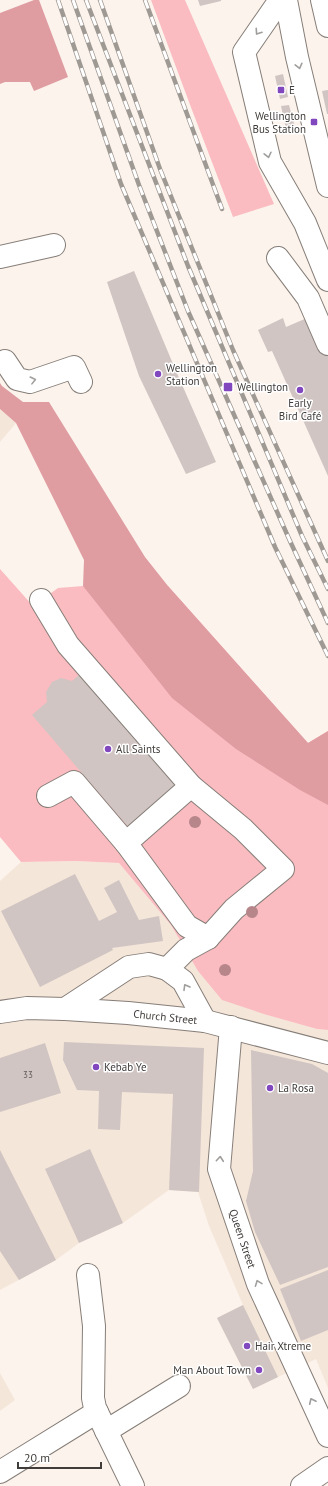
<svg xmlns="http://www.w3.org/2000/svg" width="328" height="1486" font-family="'PT Sans',sans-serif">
	<rect width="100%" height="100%" fill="#fcf3ec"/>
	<path fill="#f5e6da" d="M0 409 16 423 0 442Z
		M76 861 119 863 171 925 186 950 267 1015 317 1029 328 1030V1388L316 1359 253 1389 217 1318 243 1305 209 1226 198 1192 169 1190 123 1223 79 1243 56 1260 0 1290V881L21 862Z
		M0 1373 15 1400 0 1411Z"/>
	<path fill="#fabcc1" d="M151 0H185L274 204 233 217 192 110Z
		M0 569 33 606 58 588 83 586H168L308 743 328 731V1030L317 1029 267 1015 222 1000 198 971 171 925 119 863 76 861 21 862 0 837Z"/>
	<path fill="#df9da2" d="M34 0H39L68 77 34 91 30 82H5L0 84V13Z
		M0 383 2 386 23 402H49L145 557 168 586 308 743 328 731V805L300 790 236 749 172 698 83 586 84 560 16 423 0 409Z"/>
	<path fill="#d0c5c2" d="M198 0H221V1L200 6Z
		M283 74 288 97 280 99 275 76Z
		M328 90V114H327L322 91Z
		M289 105 295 127 286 129 281 106Z
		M134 271 176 371 216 462 186 474 139 376 107 282Z
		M314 315 328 348V476L272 351 268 352 258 330 283 318 286 327Z
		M85 670 183 783 130 829 32 715 47 702 46 692 52 682 61 678 72 681Z
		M75 874 99 921 117 912 104 888 119 880 139 920 159 916 163 941 112 948 113 950 40 987 1 911Z
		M64 1042 204 1048 199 1192 169 1190 173 1094 122 1092 120 1130 98 1129 99 1091 77 1090 63 1060Z
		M45 1043 61 1093 0 1112V1058Z
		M251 1050 312 1064 328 1073V1267L280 1285 255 1232 246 1201 253 1171Z
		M90 1149 123 1223 79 1243 45 1169Z
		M0 1150 56 1260 19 1280 0 1251Z
		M328 1270V1330L301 1341 280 1289Z
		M243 1305 278 1377 253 1389 217 1318Z"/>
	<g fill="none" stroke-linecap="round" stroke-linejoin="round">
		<g stroke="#867e78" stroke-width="24">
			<g id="minor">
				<path d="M280 0 244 52 270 162 305 223 328 280"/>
				<path d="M286 0 297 57 328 186"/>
				<path d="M322 0 328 26"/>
				<path d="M0 257 54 245"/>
				<path d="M278 258 308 298 328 344"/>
				<path d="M5 361 17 379 30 382 74 367 81 382"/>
				<path d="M41 600 68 645 191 786 243 829 283 869 234 909 208 938 186 950 167 969"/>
				<path d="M191 786 126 843 187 926 208 938"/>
				<path d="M48 796 74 782 126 843"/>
				<path d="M65 1009 129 967 149 964 167 969 183 981 205 1021"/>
				<path id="s1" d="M0 1012 27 1008 65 1009 128 1013 205 1021 328 1053"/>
				<path id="s2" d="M231 1027 219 1169 258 1284 328 1436"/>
				<path d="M88 1275 94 1326 93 1398 95 1408 133 1486"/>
				<path d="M106 1431 179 1386"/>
				<path d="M0 1472 97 1412"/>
				<path d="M302 1486 328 1468"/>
			</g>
		</g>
		<use href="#minor" stroke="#fff" stroke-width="22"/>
		<g stroke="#9f9994" stroke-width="4.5">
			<path id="rail" d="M58 0 121 184 275 547 328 656
				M73 0 139 185 188 311 290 541 328 623
				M86 0 188 266 302 536 328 589
				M100 0 160 169 233 350 328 561
				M145 0 222 209"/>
		</g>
		<use href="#rail" stroke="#fff" stroke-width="3" stroke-dasharray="9" stroke-linecap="butt"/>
	</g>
	<g fill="#b6868a">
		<circle cx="195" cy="822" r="6"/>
		<circle cx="252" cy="912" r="6"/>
		<circle cx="225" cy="970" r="6"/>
	</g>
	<defs><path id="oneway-chevron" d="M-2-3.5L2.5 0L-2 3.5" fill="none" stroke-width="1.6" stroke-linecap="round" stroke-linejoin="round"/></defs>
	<g stroke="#a09e9c">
		<use href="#oneway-chevron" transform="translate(258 32) rotate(124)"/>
		<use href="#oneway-chevron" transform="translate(299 66) rotate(76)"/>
		<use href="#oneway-chevron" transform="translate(268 155) rotate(77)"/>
		<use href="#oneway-chevron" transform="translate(33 380) rotate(-14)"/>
		<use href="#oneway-chevron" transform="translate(186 987) rotate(-120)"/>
		<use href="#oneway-chevron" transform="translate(220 1159) rotate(-85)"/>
		<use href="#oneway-chevron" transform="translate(258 1283) rotate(-111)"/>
		<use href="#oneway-chevron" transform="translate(312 1401) rotate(-115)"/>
	</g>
	<g fill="#8047be" stroke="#fff" stroke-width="1.5">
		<rect x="277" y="86" width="8" height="8" rx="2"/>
		<rect x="310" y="118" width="8" height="8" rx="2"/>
		<circle cx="158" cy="374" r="4"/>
		<rect x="223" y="382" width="10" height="10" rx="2"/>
		<circle cx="300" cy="390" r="4"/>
		<circle cx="108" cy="749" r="4"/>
		<circle cx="96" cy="1067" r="4"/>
		<circle cx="270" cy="1088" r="4"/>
		<circle cx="247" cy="1346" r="4"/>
		<circle cx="259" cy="1370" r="4"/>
	</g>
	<g text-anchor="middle" stroke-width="3" stroke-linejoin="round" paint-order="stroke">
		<g font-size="9" fill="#645e5c">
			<text x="28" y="1078">33</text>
		</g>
		<g font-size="11" fill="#403c3a" stroke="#fff" text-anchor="start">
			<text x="289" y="94">E</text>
			<text x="306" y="120" text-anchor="end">Wellington<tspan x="306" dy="13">Bus Station</tspan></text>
			<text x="166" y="372">Wellington<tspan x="166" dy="13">Station</tspan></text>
			<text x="237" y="391">Wellington</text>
			<text x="300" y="407" text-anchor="middle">Early<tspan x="300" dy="13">Bird Café</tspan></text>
			<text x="116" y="753">All Saints</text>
			<text x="104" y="1071">Kebab Ye</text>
			<text x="278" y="1092">La Rosa</text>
			<text x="255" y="1350">Hair Xtreme</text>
			<text x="251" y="1374" text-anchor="end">Man About Town</text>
		</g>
		<g font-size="11" fill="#403c3a" stroke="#fff">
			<text dy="4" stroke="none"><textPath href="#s1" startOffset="166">Church Street</textPath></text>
			<text dy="4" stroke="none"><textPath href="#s2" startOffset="216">Queen Street</textPath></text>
		</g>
	</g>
	<path d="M18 1462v6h83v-6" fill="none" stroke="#403c3a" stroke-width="2"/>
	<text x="24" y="1462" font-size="12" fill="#403c3a" stroke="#ffffff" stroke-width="3" paint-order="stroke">20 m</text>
</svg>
